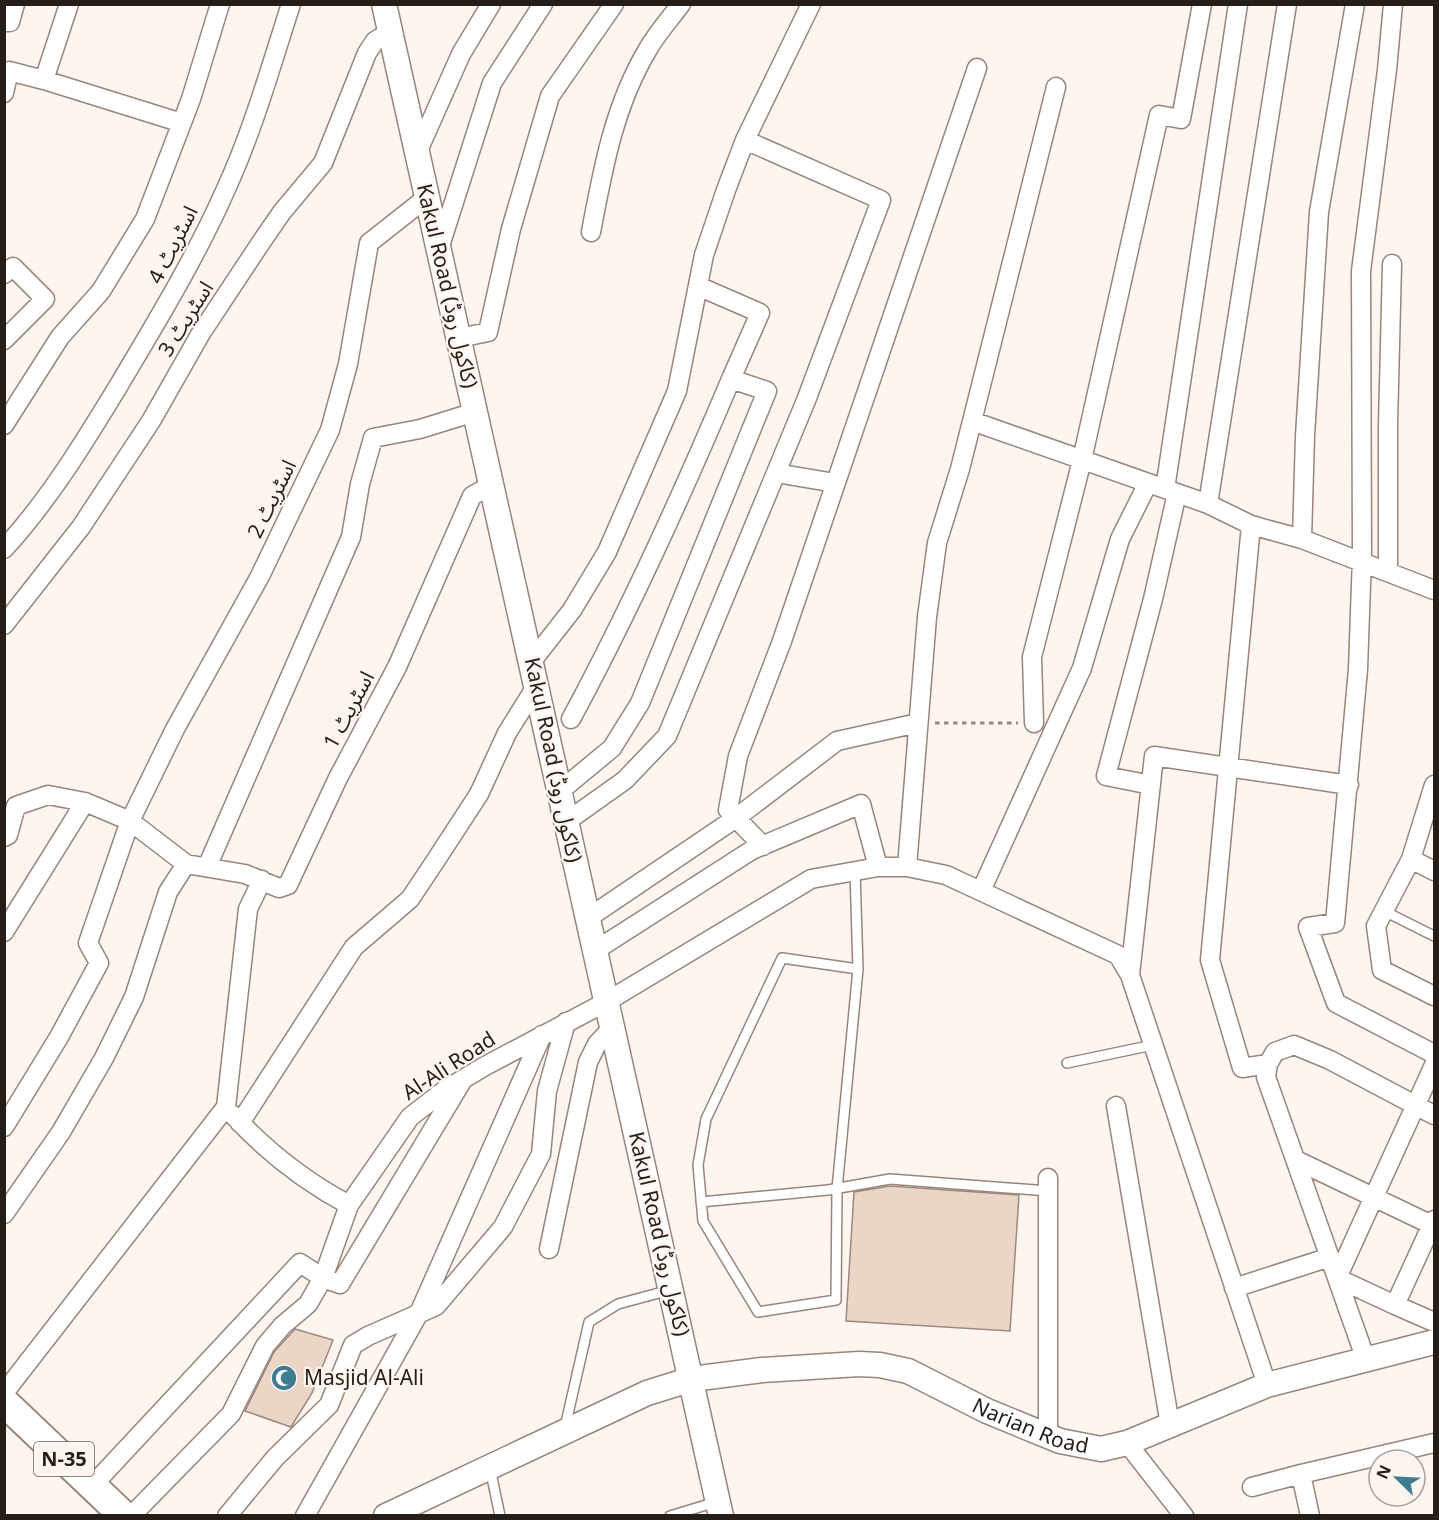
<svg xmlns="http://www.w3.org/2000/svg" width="1439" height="1520" font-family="Georgia,'Noto Sans Arabic',serif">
	<rect width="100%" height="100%" fill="#fef5f0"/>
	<path fill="#ead5c7" stroke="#9d897d" stroke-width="1.5" d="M890 1186 1019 1195 1010 1331 846 1321 854 1192Z
		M295 1329 333 1340 312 1393 291 1427 245 1411 274 1352Z"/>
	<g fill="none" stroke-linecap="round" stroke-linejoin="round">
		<g stroke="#998579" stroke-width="12">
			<path id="service" d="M855 871 858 969 782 958 706 1119 698 1165 703 1221 758 1312 836 1300 837 1189 858 969
				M1384 911 1434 936
				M1067 1063 1153 1045
				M701 1202 828 1190 890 1179 1049 1191
				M565 1427 589 1322 618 1304 670 1290
				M490 1468 500 1516
				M670 1516 716 1502"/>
		</g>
		<g stroke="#998579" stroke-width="21">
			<path id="minor" d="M1393 4 1387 70 1361 271 1362 556 1358 669 1335 923 1308 927 1336 1003 1434 1054
				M4 22H10L15 4
				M44 80 182 123
				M4 93 9 71 44 80 69 4
				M417 153 461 54 491 4
				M591 232C603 168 614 106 648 49 657 33 670 19 681 4
				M439 249 492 83 543 4
				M4 274 13 267 45 299 4 340
				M459 338 488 332 511 229 550 96 614 4
				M972 421 1208 504
				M4 425 60 337 101 291 145 219 191 99 220 4
				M776 473 835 483
				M1165 489 1238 4
				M1251 525 1208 504 1287 4
				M1302 539 1305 436 1319 212 1355 4
				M4 549C49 500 85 441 119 385 157 321 196 257 226 189 253 130 271 66 291 4
				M1388 571V425L1392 264
				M4 625 81 527 151 421 201 333 262 241 282 212 323 163 367 53 375 41 390 32
				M532 661 572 610 607 552 677 391 704 255 726 190 745 140 811 4
				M571 719C631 608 682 495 731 379
				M1034 723 1032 657 1082 460 1159 115 1181 119 1202 4
				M1151 785 1106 776 1153 599 1177 493
				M1434 785 1411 859 1376 926 1382 970 1434 996
				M560 791 612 748 640 703 767 391 731 379 760 313 698 286
				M566 822 625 780 667 736 807 398 881 200 745 140
				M4 837 8 835 16 806 48 795 85 802 130 821 186 864 245 874 279 888 288 885 338 778 397 667 472 496 491 485
				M763 846 728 810 738 756 782 641 977 68
				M1411 859 1434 871
				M207 867 351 537 360 484 373 438 420 429 475 412
				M907 867 927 617 937 543 960 469 1056 87
				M981 891 1082 668 1120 539 1148 483
				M588 918 736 818 837 741 918 723
				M4 932 85 802
				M596 950 752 850 861 804 878 867
				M1130 975 1154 756 1349 785
				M1268 1064 1242 1068 1210 960 1251 525 1302 539 1434 590
				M1434 1065 1337 1278 1395 1305 1434 1220
				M1116 1106 1170 1425
				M233 1115C267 1152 304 1181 349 1205
				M240 1123 354 947 410 899 434 863 479 794 507 733 537 685
				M4 1127 59 1037 99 963 88 943 130 821 175 729 260 576 330 430 348 364 369 243 426 198
				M1296 1160 1434 1226
				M4 1214 61 1132 104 1058 134 997 168 892 186 864
				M549 1249 588 1062 597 1044 612 1028
				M1234 1288 1330 1257
				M1395 1305 1434 1322
				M1366 1360 1266 1077 1268 1064 1275 1052 1294 1045 1330 1060 1434 1115
				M4 1393 226 1107 248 909 262 880
				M1048 1436V1178
				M1127 1443 1184 1516
				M92 1486 300 1263 323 1278 340 1284 462 1081
				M1252 1487 1301 1474
				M131 1516 231 1414 265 1346 282 1326 308 1304 323 1278 349 1205 410 1117 445 1090 485 1066 606 1002 811 879 878 867H907L946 875 1118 955 1130 975 1267 1385
				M227 1516 275 1458 329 1405 353 1345 368 1336 436 1306 503 1227 541 1154 547 1091 566 1022
				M305 1516 420 1311 542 1035
				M1310 1516 1301 1474 1434 1443"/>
		</g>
		<g stroke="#998579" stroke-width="27">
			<g id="secondary">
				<path d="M384 4 721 1516"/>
				<path id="s1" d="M386 1516 647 1393 692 1379 762 1370 859 1364 880 1365 908 1371 987 1411 1060 1441 1101 1449 1127 1443 1267 1385 1434 1342"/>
			</g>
		</g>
		<g stroke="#998579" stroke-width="32">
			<path id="trunk" d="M4 1402 124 1516"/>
		</g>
		<path stroke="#928a85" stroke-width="3" stroke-dasharray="4.5 4.5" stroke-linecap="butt" d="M935 723H1018"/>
		<use href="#service" stroke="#fff" stroke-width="9"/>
		<use href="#minor" stroke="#fff" stroke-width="18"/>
		<use href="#secondary" stroke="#fff" stroke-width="24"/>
		<use href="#trunk" stroke="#fff" stroke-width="28"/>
	</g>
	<defs>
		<g id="mosque-disc" transform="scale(1.35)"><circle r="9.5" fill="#3f7c92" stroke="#fef5f0"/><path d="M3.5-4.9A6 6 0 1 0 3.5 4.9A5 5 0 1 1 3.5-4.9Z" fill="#fff"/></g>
	</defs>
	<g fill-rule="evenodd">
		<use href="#mosque-disc" x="284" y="1378"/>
	</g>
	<g text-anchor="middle" stroke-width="4.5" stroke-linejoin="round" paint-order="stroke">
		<rect fill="#fef5f0" stroke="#655e59" stroke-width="1.5" x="34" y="1442" width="60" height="34" rx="4.5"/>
		<g font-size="20" font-weight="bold" fill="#241d18">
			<text x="64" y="1466">N-35</text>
		</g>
		<g font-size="21" fill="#241d18" stroke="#fef5f0">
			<text transform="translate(173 245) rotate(-63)" y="7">اسٹریٹ 4</text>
			<text transform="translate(447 286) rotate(77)" y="7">Kakul Road (کاکول روڈ)</text>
			<text transform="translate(186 319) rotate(-58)" y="7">اسٹریٹ 3</text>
			<text transform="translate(272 499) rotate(-64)" y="7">اسٹریٹ 2</text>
			<text transform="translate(349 710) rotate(-62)" y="7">اسٹریٹ 1</text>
			<text transform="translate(553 760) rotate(78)" y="7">Kakul Road (کاکول روڈ)</text>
			<text transform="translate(449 1066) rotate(-33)" y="7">Al-Ali Road</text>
			<text transform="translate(659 1234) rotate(77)" y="7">Kakul Road (کاکول روڈ)</text>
			<text dy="7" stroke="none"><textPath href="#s1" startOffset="688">Narian Road</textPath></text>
		</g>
		<g font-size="21" fill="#241d18" stroke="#fef5f0" text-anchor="start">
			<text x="304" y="1385">Masjid Al-Ali</text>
		</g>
	</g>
	<rect width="1439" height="1520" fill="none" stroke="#241d18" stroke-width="12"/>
	<g transform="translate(1397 1478) rotate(294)"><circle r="28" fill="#fef5f0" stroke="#a79f9a" stroke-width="1.5"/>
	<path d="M0-4.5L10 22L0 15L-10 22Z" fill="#3f7c92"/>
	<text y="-9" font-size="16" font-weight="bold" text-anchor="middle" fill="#241d18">N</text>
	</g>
</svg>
